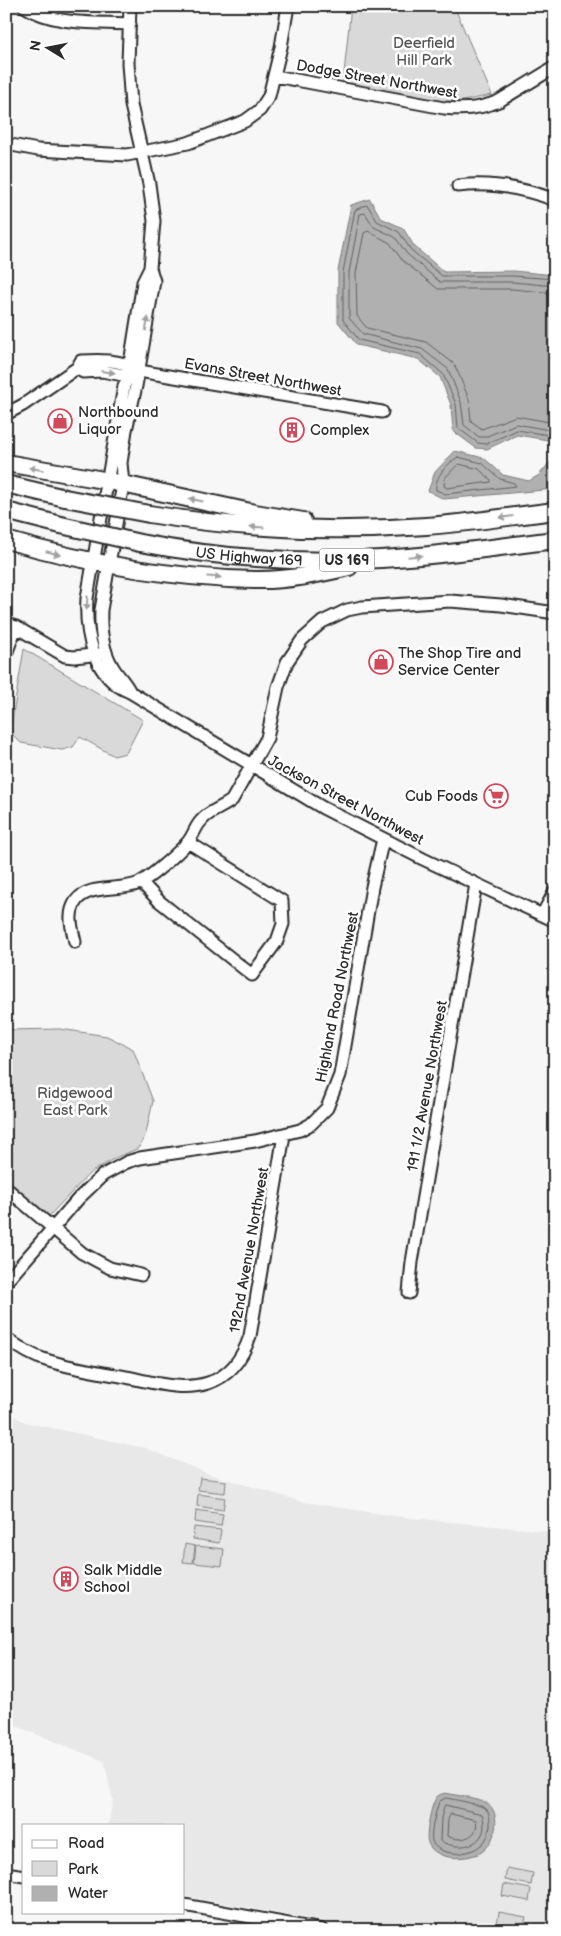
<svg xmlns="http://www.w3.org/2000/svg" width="561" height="1936" font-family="'Balsamiq Sans',sans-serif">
	<rect width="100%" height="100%" fill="#f7f7f7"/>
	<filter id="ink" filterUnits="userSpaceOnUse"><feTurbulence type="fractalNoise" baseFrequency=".02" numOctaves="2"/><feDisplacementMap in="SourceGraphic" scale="10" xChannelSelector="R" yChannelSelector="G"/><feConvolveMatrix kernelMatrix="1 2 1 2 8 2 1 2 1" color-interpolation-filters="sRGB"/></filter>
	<g filter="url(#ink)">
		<path fill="#e8e8e8" d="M6 1412 25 1422 145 1448 209 1474 303 1502 402 1517 555 1532V1930H370L184 1896V1825H108L113 1801 104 1761 6 1722Z"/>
		<path fill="#d9d9d9" stroke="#828282" d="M351 6H454L492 95 453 103 343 83Z
			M24 649 143 720 126 753 114 756 80 737 73 747 62 750 21 743 12 734 11 726Z
			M60 1029 107 1036 133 1049 153 1101 146 1133 139 1148 115 1158 90 1173 47 1218 25 1200 6 1179V1030Z
			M200 1478 226 1481 225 1493 198 1490Z
			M198 1494 225 1498 223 1510 197 1506Z
			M196 1510 223 1514 221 1526 195 1522Z
			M194 1527 221 1530 219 1543 193 1539Z
			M185 1544 195 1546 193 1563 183 1562Z
			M196 1546 224 1549 222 1566 194 1563Z
			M507 1868 533 1873 531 1885 505 1880Z
			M504 1884 531 1889 529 1901 502 1896Z
			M499 1912 526 1917 523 1929 497 1924Z"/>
		<path fill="#b0b0b0" stroke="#7b7b7b" d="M370 199 381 218 403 228 414 246 444 272 513 271 555 275V447L548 440 517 435 487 449 476 448 453 431 451 405 440 377 418 359 357 345 338 322V271L351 205Z
			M455 451 484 458 503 475 529 481 539 475 555 456V489L444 499 428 491 435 472Z
			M445 1793C458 1796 476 1797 487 1803 503 1814 495 1845 480 1853 465 1860 436 1861 428 1843 425 1836 431 1805 436 1798 438 1795 441 1794 445 1793Z"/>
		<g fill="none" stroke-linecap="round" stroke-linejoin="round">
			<path stroke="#606060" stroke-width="1" d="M555 279 513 276H442L411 250 399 232 377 221 368 206 366 205 355 210 343 272V320L359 340 420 354 443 374 456 404 458 428 478 443 486 444 517 430 549 435 555 440
				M555 286 513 282H440L407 254 395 237 374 227 365 213 360 214 349 272V318L363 334 422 349 448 369 461 402 464 425 479 437H485L516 424 555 431
				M555 293 512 289H438L402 260 390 243 368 231 364 233 356 273 357 316 367 328 426 342 453 363 457 370 469 399 471 421 482 429 516 416 555 423
				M458 457 482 463 500 479 514 483 516 486 446 494 436 490C434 477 448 463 458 457Z
				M459 464 479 469 491 480V482L447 488 444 486 445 478Z
				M446 1798C455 1800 482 1804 487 1810 490 1814 490 1821 490 1825 489 1860 437 1859 432 1841 430 1832 436 1811 439 1802Z
				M445 1805 482 1814C492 1844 462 1853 440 1841L441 1818Z
				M451 1814 476 1820C480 1837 461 1843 447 1836L448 1820Z"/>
			<g stroke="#2b2b2b" stroke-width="15">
				<path id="minor" d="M24 6C55 26 95 22 130 24
					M130 6 128 63 131 105 149 184 154 221 150 268 143 282 128 376 124 386 87 598C85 633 93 678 130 692L323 808 423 859 555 921
					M275 76 444 108C463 110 481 109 499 101L555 67
					M6 144 38 150 127 155 188 143 245 121 260 110 269 96 281 47 288 6
					M458 186C492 182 523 188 555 200
					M77 368 83 372 102 371 128 376 138 372H145L382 412
					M6 414 23 405 77 368 81 361C97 360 121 359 135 369
					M6 624 16 627 65 656 74 657 101 654
					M6 654 16 627
					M130 692C126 684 121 679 116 672 103 654 100 632 101 610L123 484 121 463 126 430 136 386 154 281 150 268
					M141 882 159 901 252 975 277 941 283 924 282 901 188 842
					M542 915 555 891
					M75 942C72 928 67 914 76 901 88 884 119 891 137 884 149 879 177 854 187 843 193 837 195 827 201 821 208 811 223 808 232 800L267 738 278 687 287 662 302 640 322 622 347 610 362 607 450 601 501 605 555 613
					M6 1188 82 1253 110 1268 141 1275
					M6 1282 79 1198 103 1175 127 1162 140 1158 255 1141 300 1130 311 1124 327 1108 340 1075 372 887 383 839
					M409 1293 412 1262 476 884
					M6 1338C18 1347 32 1356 46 1360 71 1368 96 1372 121 1376 149 1381 180 1392 208 1383 230 1376 243 1357 250 1336L284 1135
					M6 1873 24 1876
					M184 1905 322 1930"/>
			</g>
			<g stroke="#2b2b2b" stroke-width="20">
				<g id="highway">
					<path d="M6 463 109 481 255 513 303 521"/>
					<path d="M6 484 65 498"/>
					<path d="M6 511 61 525"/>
					<path d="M149 514C241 529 333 533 426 526 469 523 512 516 555 511"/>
					<path d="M6 540C86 563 171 578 254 580 286 581 319 574 349 567"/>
					<path id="s1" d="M140 543C220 558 300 564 381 559 439 556 497 547 555 540"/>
				</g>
			</g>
			<use href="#minor" stroke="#fff" stroke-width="11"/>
			<use href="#highway" stroke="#fff" stroke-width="16"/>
			<g stroke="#2b2b2b" stroke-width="20" stroke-linecap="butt">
				<path id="highway-bridge" d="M65 498 149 514
					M61 525 140 543"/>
			</g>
			<use href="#highway-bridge" stroke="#fff" stroke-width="16"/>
		</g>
		<defs><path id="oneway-solid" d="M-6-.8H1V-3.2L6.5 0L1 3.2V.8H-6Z" transform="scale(1.25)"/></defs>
		<g fill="#a0a0a0">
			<use href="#oneway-solid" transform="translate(147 324) rotate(-79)"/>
			<use href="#oneway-solid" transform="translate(108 372) rotate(7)"/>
			<use href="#oneway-solid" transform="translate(36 469) rotate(-170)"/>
			<use href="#oneway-solid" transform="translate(196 500) rotate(-168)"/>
			<use href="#oneway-solid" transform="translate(506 517) rotate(173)"/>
			<use href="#oneway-solid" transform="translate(257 527) rotate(-176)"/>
			<use href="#oneway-solid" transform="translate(53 553) rotate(13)"/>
			<use href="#oneway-solid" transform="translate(415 556) rotate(-5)"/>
			<use href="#oneway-solid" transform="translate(214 577) rotate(4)"/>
			<use href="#oneway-solid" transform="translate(87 603) rotate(94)"/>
		</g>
	</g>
	<defs>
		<g id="shop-ring" transform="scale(1.25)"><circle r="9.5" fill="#fff" stroke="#d1495b" stroke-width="1.5"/><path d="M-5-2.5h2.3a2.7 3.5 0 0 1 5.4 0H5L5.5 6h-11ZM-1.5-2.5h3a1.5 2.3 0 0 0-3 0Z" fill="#d1495b"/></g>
		<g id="building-ring" transform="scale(1.25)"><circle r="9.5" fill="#fff" stroke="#d1495b" stroke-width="1.5"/><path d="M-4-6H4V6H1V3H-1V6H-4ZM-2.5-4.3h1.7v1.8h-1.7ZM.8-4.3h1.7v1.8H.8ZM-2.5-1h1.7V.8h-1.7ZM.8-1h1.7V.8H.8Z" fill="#d1495b"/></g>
		<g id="supermarket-ring" transform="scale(1.25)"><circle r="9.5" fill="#fff" stroke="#d1495b" stroke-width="1.5"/><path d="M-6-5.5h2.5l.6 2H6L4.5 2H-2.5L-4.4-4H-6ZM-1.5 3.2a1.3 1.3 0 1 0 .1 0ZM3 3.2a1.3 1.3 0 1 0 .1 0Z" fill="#d1495b"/></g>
	</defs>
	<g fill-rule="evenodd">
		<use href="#shop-ring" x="60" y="421"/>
		<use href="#building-ring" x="292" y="430"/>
		<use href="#shop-ring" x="381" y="662"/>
		<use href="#supermarket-ring" x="496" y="796"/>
		<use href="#building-ring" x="66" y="1579"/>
	</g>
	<g text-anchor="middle" stroke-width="5" stroke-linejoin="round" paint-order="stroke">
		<rect fill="#fff" stroke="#6b6b6b" stroke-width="1" x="319.5" y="548.5" width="55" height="23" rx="4"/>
		<g font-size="14" font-weight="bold" fill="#2b2b2b">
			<text x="347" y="565">US 169</text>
		</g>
		<g font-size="15" fill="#565656" stroke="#fff">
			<text x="424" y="48">Deerfield<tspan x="424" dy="17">Hill Park</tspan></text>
			<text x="75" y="1098">Ridgewood<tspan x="75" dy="17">East Park</tspan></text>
		</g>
		<g font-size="15" fill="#2b2b2b" stroke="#fff">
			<text transform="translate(377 79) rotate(10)" y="5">Dodge Street Northwest</text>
			<text transform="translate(263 377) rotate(10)" y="5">Evans Street Northwest</text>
			<text dy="5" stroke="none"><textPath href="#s1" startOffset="110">US Highway 169</textPath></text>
			<text transform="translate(346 800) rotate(28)" y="5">Jackson Street Northwest</text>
			<text transform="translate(337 997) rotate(-79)" y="5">Highland Road Northwest</text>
			<text transform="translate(427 1086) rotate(-80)" y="5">191 1/2 Avenue Northwest</text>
			<text transform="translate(249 1250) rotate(-80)" y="5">192nd Avenue Northwest</text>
		</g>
		<g font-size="15" fill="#2b2b2b" stroke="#fff" text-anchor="start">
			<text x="78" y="417">Northbound<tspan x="78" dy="17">Liquor</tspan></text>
			<text x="310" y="435">Complex</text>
			<text x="398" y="658">The Shop Tire and<tspan x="398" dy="17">Service Center</tspan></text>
			<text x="478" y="801" text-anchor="end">Cub Foods</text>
			<text x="84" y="1575">Salk Middle<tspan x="84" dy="17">School</tspan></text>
		</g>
	</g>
	<rect width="561" height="1936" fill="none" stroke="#fff" stroke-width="25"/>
	<rect x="12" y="12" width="536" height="1911" fill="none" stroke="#2b2b2b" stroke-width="2" filter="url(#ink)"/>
	<rect x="22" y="1824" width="162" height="90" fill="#ffffff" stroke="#aaaaaa"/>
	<rect x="32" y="1840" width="25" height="8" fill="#ffffff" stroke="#aaaaaa"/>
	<text x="68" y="1848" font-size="15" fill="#2b2b2b">Road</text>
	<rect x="32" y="1861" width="25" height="15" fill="#d9d9d9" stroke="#aaaaaa"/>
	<text x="68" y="1874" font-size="15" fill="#2b2b2b">Park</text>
	<rect x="32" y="1886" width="25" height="15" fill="#b0b0b0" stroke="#aaaaaa"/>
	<text x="68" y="1898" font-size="15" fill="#2b2b2b">Water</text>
	<g transform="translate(48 48) rotate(280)" stroke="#ffffff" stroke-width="4" paint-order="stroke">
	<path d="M0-4L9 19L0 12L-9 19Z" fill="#2b2b2b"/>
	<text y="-8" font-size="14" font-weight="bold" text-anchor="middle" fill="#2b2b2b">N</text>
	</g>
</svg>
